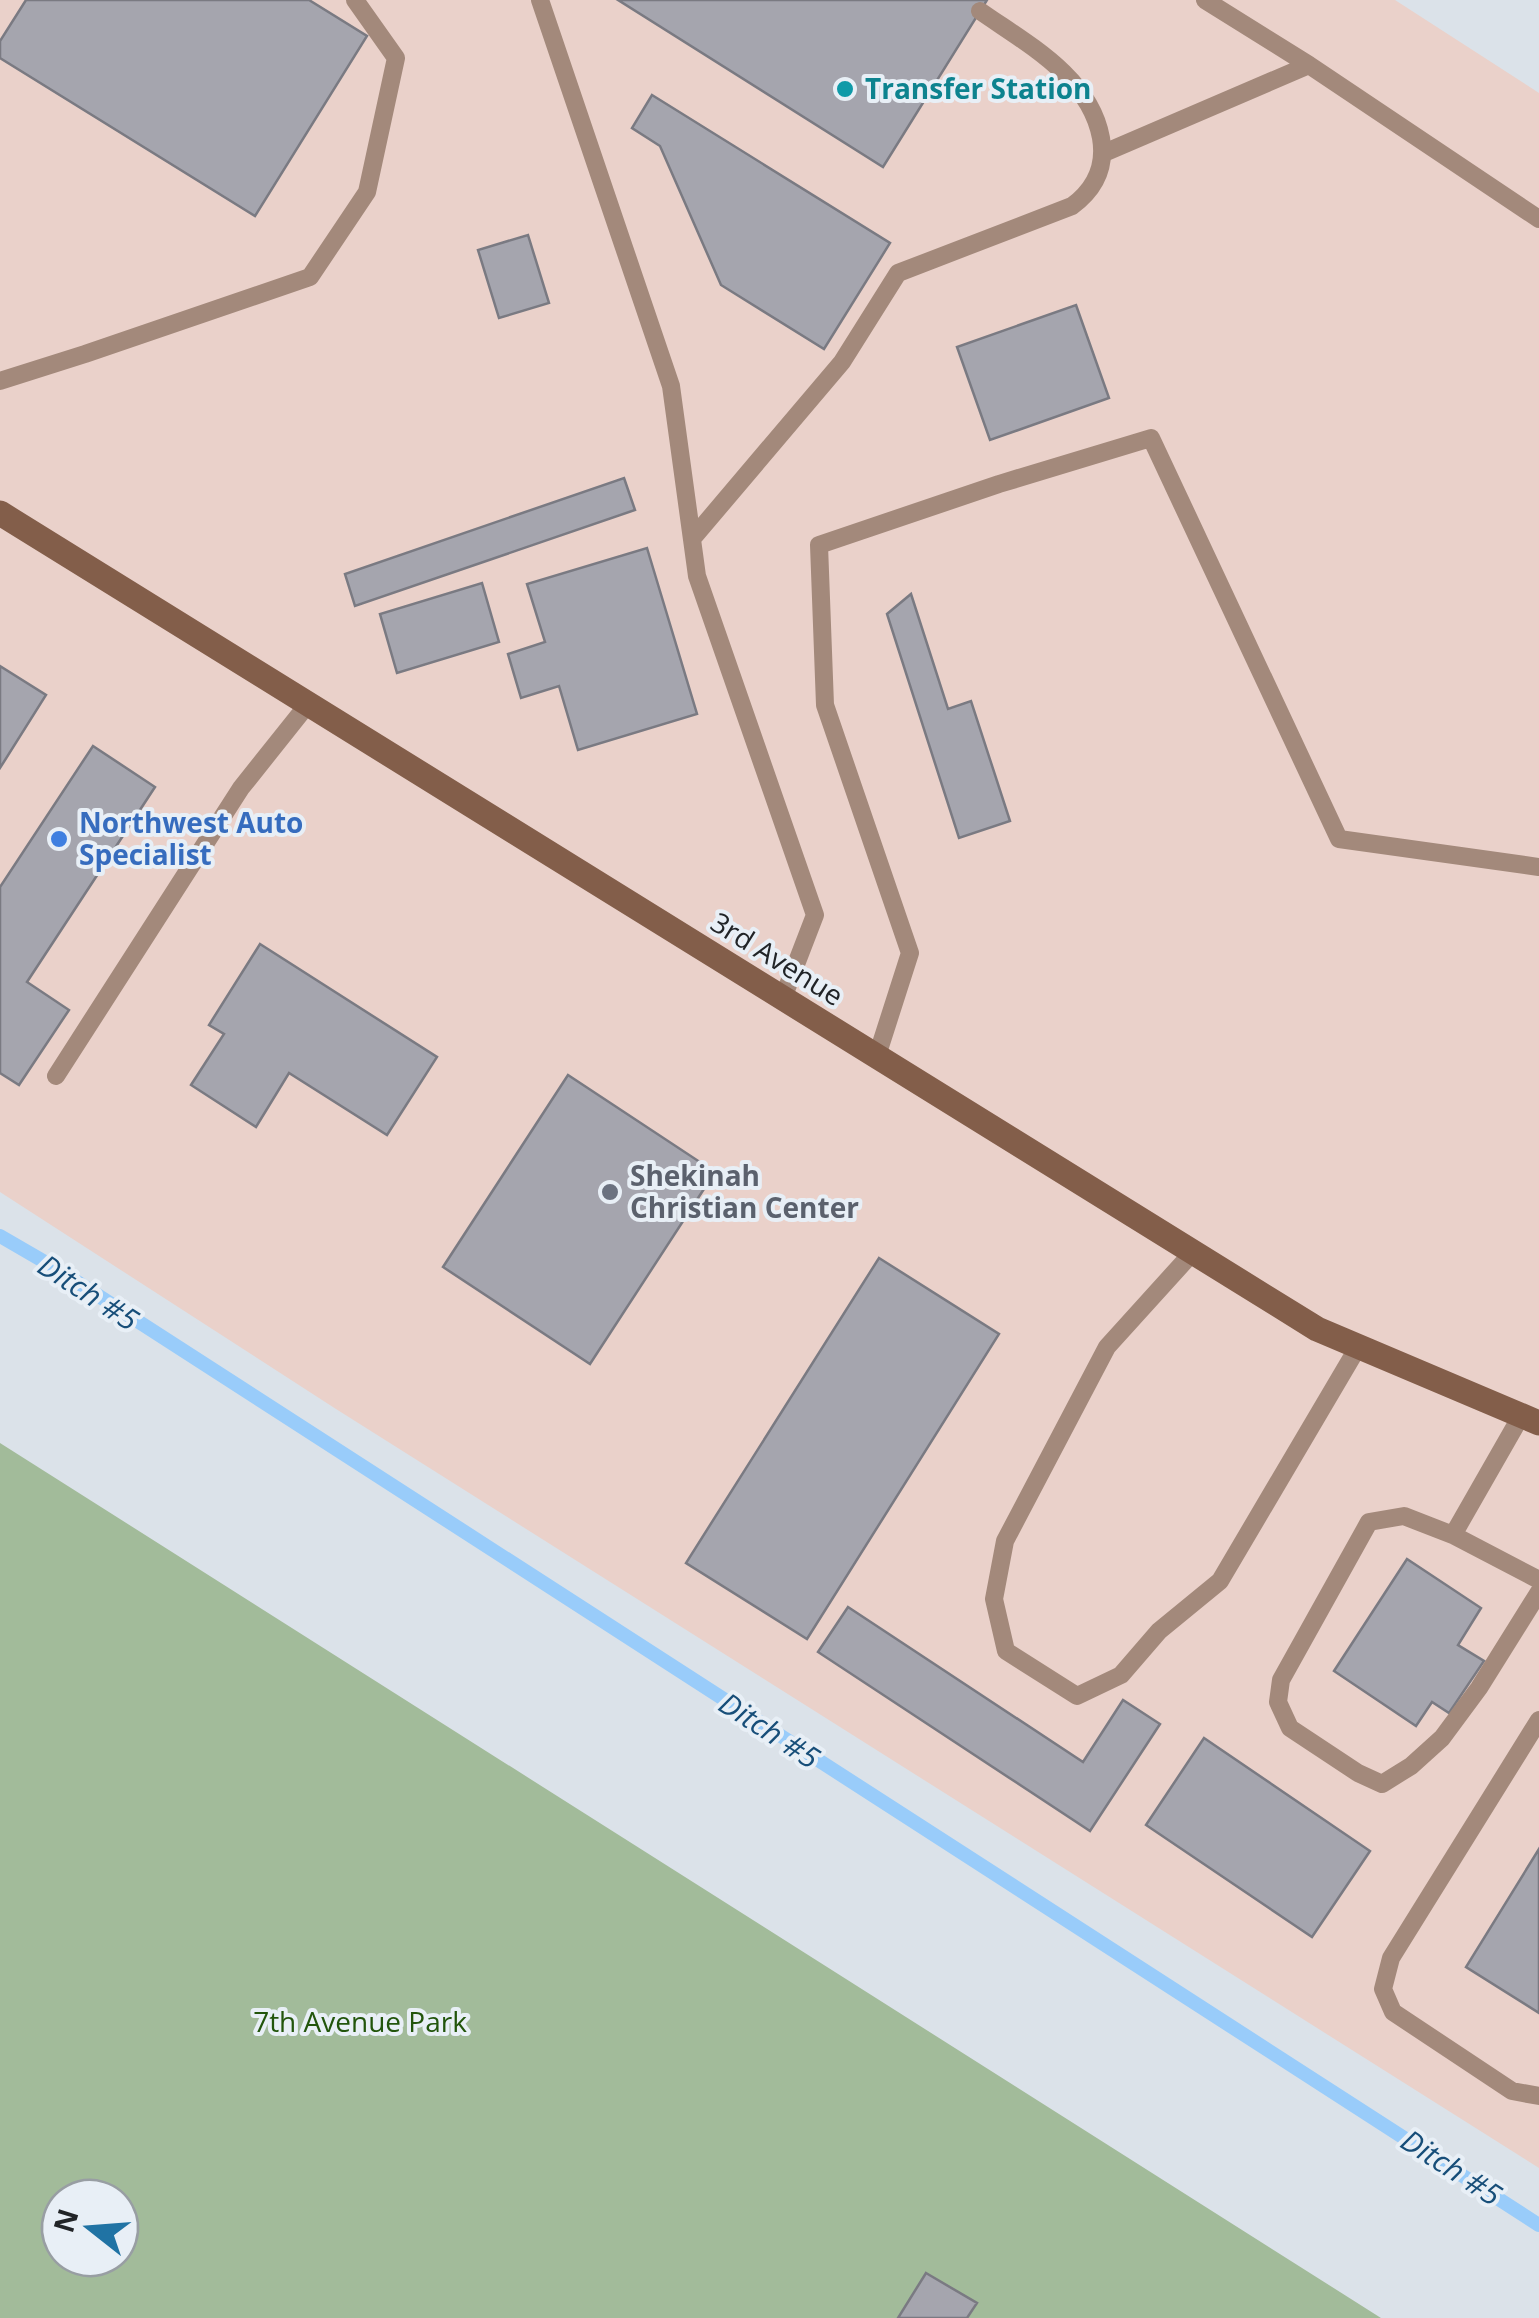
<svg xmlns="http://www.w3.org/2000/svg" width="1539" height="2318" font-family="'Open Sans',sans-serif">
	<rect width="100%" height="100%" fill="#dbe2e9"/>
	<path fill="#ead1ca" d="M0 0H1395L1539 93V2168L336 1409 0 1192Z"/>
	<path fill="#a2bb9a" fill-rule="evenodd" d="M0 1443 1381 2318H0ZM60 2198H120V2258H60Z"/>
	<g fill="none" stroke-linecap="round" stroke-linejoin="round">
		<path stroke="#99ccfa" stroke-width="14" d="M0 1236 57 1269 1539 2225"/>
	</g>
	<path fill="#a5a5ae" stroke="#7a7a82" stroke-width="2.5" d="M26 0H309L367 36 255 216 0 58V41Z
		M618 0H987L883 167Z
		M652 95 890 243 824 349 721 285 660 146 632 128Z
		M528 235 549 303 499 318 478 250Z
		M1076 305 1109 398 990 440 957 347Z
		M624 478 635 510 355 606 345 574Z
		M647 548 697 714 578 750 559 686 521 698 508 654 545 642 527 584Z
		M482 583 499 642 397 673 380 614Z
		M911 594 948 709 971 701 1010 821 959 838 887 614Z
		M0 666 46 695 0 768Z
		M93 746 155 787 27 982 69 1010 19 1085 0 1073V887Z
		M260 944 437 1057 387 1135 289 1073 256 1127 191 1085 224 1034 209 1025Z
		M568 1075 715 1172 590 1364 443 1267Z
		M879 1258 999 1334 807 1639 686 1563Z
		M1407 1559 1481 1608 1458 1645 1484 1661 1449 1713 1432 1702 1416 1726 1334 1671Z
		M848 1607 1083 1762 1123 1700 1160 1724 1090 1831 818 1652Z
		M1204 1738 1370 1851 1312 1937 1146 1825Z
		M1539 1849V2013L1466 1967Z
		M926 2273 977 2303 967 2318H898Z"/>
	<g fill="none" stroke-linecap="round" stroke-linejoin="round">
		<path stroke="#a3897b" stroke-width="18" d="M540 0 671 386 697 576 815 915 783 998
			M1205 0 1309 65
			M1104 153 1309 65 1539 219
			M0 381 85 354 310 277 367 192 396 58 355 0
			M692 539 842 362 898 273 1072 206C1095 189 1106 167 1101 138 1090 77 1027 44 980 11
			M877 1056 910 953 825 705 819 545 999 484 1151 438 1339 839 1539 867
			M56 1076 241 788 308 704
			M1193 1252 1107 1347 1005 1541 994 1599 1006 1651 1077 1696 1121 1675 1159 1631 1220 1581 1358 1347
			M1521 1416 1453 1535 1404 1516 1369 1522 1281 1680 1278 1702 1290 1728 1358 1773 1382 1784 1411 1766 1442 1738 1479 1688 1539 1592
			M1453 1535 1539 1580
			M1539 1720 1391 1958 1383 1989 1393 2012 1512 2091 1539 2096"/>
		<path stroke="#835e4a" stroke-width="25" d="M0 513 1317 1329 1539 1423"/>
	</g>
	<circle fill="#0f9aa8" stroke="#e8eff6" stroke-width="4" cx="845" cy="89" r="10"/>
	<circle fill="#3f7fe0" stroke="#e8eff6" stroke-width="4" cx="59" cy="839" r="10"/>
	<circle fill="#6b7280" stroke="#e8eff6" stroke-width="4" cx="610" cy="1192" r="10"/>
	<g text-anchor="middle" stroke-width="8" stroke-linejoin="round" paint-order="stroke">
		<g font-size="28" font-weight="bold" fill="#0d838f" stroke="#e8eff6" text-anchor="start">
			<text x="865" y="99">Transfer Station</text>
		</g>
		<g font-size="28" font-weight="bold" fill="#366cbe" stroke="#e8eff6" text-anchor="start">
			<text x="79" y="833">Northwest Auto<tspan x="79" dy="32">Specialist</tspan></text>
		</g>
		<g font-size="28" fill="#212427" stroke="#e8eff6">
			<text transform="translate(777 959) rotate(32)" y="10">3rd Avenue</text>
		</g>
		<g font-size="28" font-weight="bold" fill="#5b616d" stroke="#e8eff6" text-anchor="start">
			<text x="630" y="1186">Shekinah<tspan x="630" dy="32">Christian Center</tspan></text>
		</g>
		<g font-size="28" fill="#22550c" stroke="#e8eff6">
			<text x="360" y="2032">7th Avenue Park</text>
		</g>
		<g font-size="30" font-style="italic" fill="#174e79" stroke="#e8eff6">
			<text transform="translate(88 1293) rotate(33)" y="10">Ditch #5</text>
			<text transform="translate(769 1731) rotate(33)" y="10">Ditch #5</text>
			<text transform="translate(1451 2168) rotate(33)" y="10">Ditch #5</text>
		</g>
	</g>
	<g transform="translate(90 2228) rotate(287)"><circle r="48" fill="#e8eff6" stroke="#989ea3" stroke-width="2.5"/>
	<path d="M0-8L18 38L0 25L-18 38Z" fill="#2073a4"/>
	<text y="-15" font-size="28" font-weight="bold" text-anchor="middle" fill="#212427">N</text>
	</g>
</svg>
